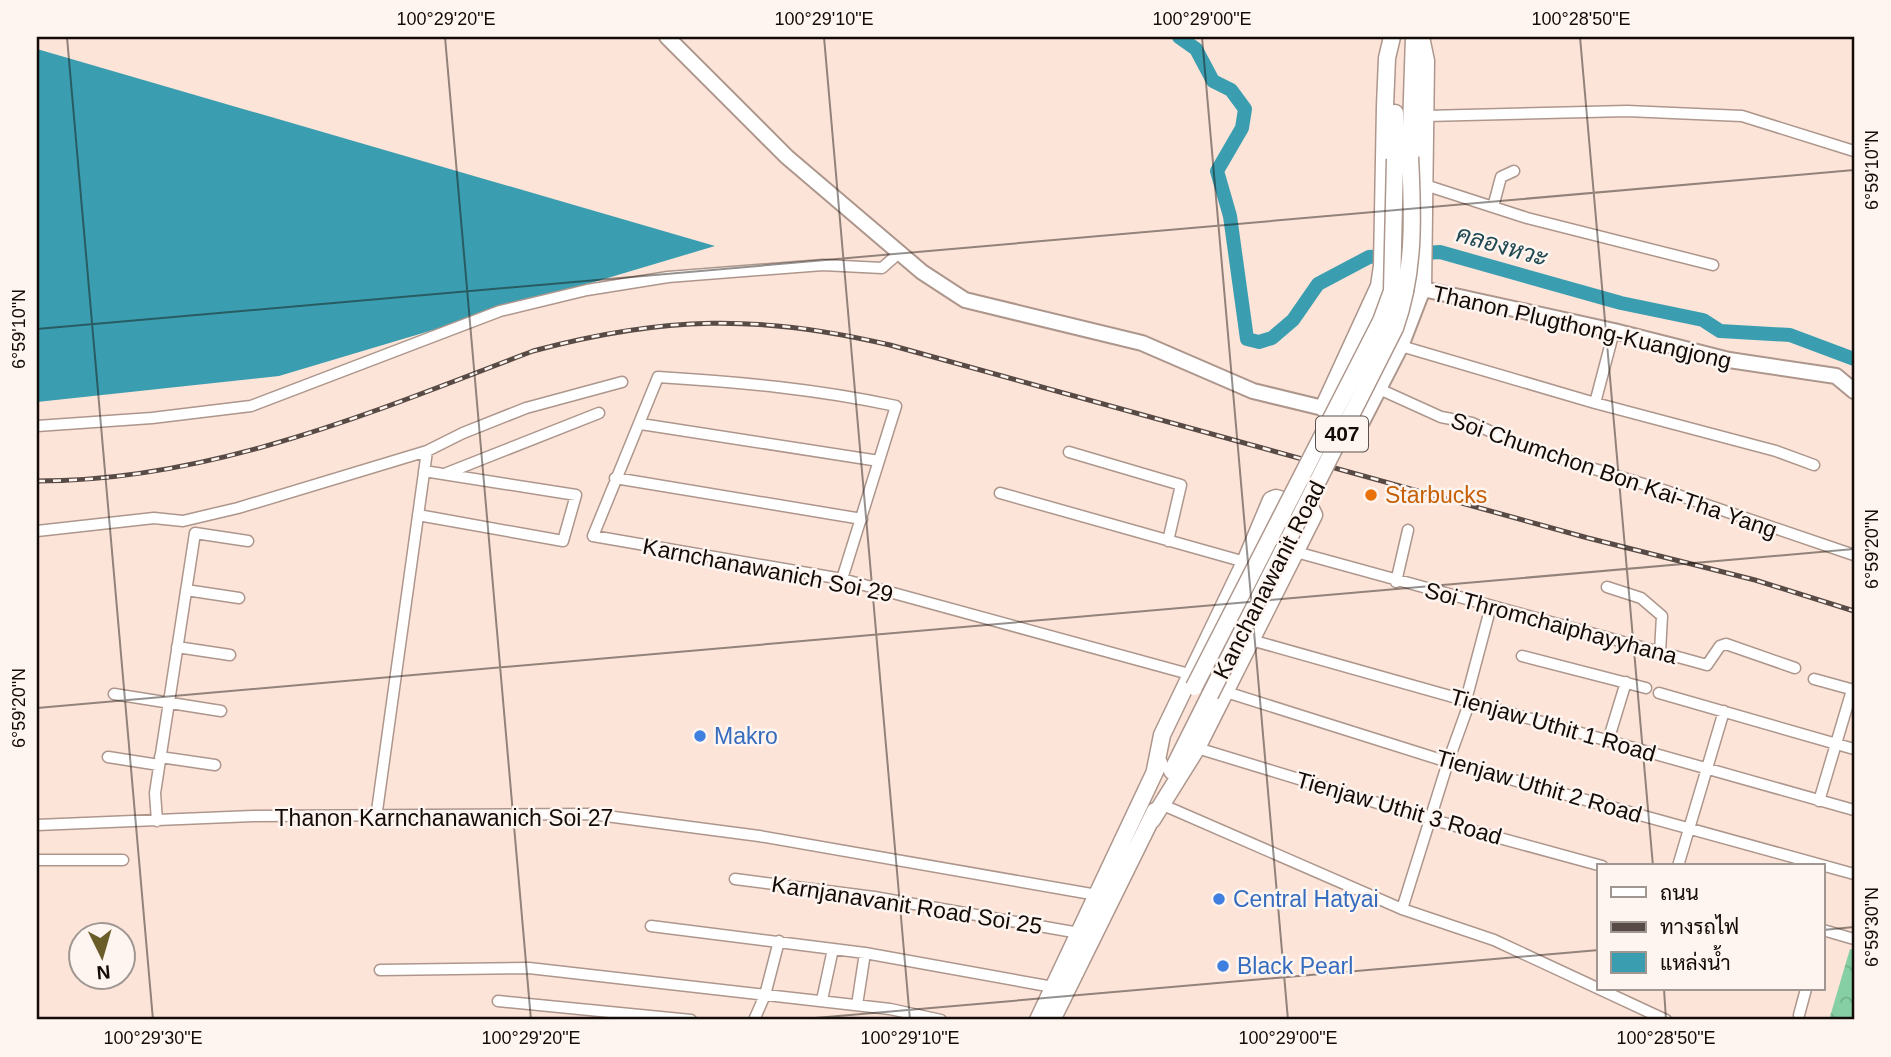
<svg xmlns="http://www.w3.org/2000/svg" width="1891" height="1057" font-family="Helvetica,Sarabun,sans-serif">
	<defs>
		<pattern id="forest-crowns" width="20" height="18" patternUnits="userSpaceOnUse" patternTransform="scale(1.75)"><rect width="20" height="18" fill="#86cfa5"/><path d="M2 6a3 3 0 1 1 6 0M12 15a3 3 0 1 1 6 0" fill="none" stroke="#73b08d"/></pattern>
	</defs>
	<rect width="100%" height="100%" fill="#fde4d9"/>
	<path fill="url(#forest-crowns)" d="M1850 949 1854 950V1020H1829Z"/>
	<path fill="#3b9eb0" d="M37 49 715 246 279 376 37 402Z"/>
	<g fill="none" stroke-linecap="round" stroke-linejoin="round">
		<path stroke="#3b9eb0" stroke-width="14" d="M1179 37 1196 49 1213 81 1231 90 1245 109 1242 128 1217 171 1230 216 1247 339 1259 342 1272 338 1293 320 1318 284 1369 257 1440 252 1621 303 1703 320 1720 331 1790 335 1854 359"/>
		<g stroke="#ad968c" stroke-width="13">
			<path id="street" d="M1426 116 1627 111 1742 116 1854 151
				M1425 185 1527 218 1713 265
				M1493 207 1501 177 1514 171
				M1401 346 1595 403 1776 451 1814 465
				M1377 388 1441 417 1472 423 1529 449 1663 490 1854 555
				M1595 403 1614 331
				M641 424 879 461
				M37 426 152 418 251 406 500 311 587 290 668 277 823 265 882 268 899 253
				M1069 452 1181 485 1168 541
				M447 473 599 413
				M615 478 862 519
				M1000 493 1245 562
				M418 515 563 541 576 495 424 471
				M37 531 154 518 183 521 238 508 427 451 463 433 526 408 622 382
				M1296 552 1707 665 1720 646 1726 644 1795 668
				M842 579 896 406C817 389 739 382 658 377L593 536 842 579 1189 674
				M1396 582 1408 530
				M1607 587 1641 598 1662 616 1660 652
				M186 590 239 598
				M1251 640 1854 810
				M177 647 230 655
				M1522 656 1646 688
				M1814 679 1854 690
				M1226 692 1448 762 1854 874
				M1659 693 1854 749
				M114 694 221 711
				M1466 700 1491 606
				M1608 741 1626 682
				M1197 748 1430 819 1602 866
				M108 757 159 765
				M160 757 215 765
				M1819 801 1852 690
				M1163 805 1402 909 1494 940 1666 1020
				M376 818 427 451
				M157 821 155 793 195 533 248 541
				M37 825 253 816 591 814 759 836 1097 895
				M37 860H123
				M1678 866 1724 711
				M735 879 874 897 1079 933
				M1402 909 1448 762 1470 701
				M651 926 865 953 1053 987
				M1823 930 1854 939
				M380 970 529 968 890 1009 941 1020
				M822 1000 833 949
				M498 1001 691 1020
				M857 1005 865 953
				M1799 1015 1806 989
				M754 1020 765 995 779 941"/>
		</g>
		<g stroke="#ad968c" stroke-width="18">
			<path id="secondary" d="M667 37 787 157 922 272 965 300 1142 343 1253 391 1323 408 1362 422 1401 346 1423 289 1614 331 1729 360 1836 376 1854 391"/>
		</g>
		<g stroke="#ad968c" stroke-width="19">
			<path id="primary" d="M1421 37 1426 61 1423 289
				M1410 157 1414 37
				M1395 159V113
				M1323 408 1379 286 1382 266 1385 106 1387 58 1392 37
				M1172 771 1210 695
				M1152 820 1197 748 1314 515 1311 509 1276 498 1271 500 1245 562 1162 735 1155 770
				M1038 1020 1159 763
				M1052 1020 1155 811"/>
		</g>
		<use href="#street" stroke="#fff" stroke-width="10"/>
		<use href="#secondary" stroke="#fff" stroke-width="14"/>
		<use href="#primary" stroke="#fff" stroke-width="16"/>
		<g stroke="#584b45" stroke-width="5">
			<path id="rail" d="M37 481C211 481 373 412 533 351 663 316 759 314 890 345L1588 538 1755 580 1854 611"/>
		</g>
		<use href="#rail" stroke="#fff5f0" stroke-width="2.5" stroke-dasharray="8" stroke-linecap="butt"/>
		<g stroke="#ad968c" stroke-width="19" stroke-linecap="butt">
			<path id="primary-bridge" d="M1194 687 1381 321 1392 291 1395 159
				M1210 695 1395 328C1415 272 1413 216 1410 157"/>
		</g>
		<use href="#primary-bridge" stroke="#fff" stroke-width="16"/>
	</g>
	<path fill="none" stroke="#120b07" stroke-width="2" stroke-opacity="0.45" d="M67 37 153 1020M445 37 531 1020M824 37 910 1020M1202 37 1288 1020M1580 37 1653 866M37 329 1854 170M37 708 1854 549M1823 930 1854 927M1664 989 1666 1020M792 1020 1599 950"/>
	<circle fill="#e8710a" stroke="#fff5f0" stroke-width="2.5" cx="1371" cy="495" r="7"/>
	<g fill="#3f7fe0" stroke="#fff5f0" stroke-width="2.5">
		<circle cx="700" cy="736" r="7"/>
		<circle cx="1219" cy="899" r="7"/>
		<circle cx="1223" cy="966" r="7"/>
	</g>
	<g text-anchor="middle" stroke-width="5" stroke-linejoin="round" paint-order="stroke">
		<rect fill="#fff5f0" stroke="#59514d" stroke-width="2" x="1316" y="416.5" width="52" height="35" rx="5"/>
		<g font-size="21" font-weight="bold" fill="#120b07">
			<text x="1342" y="441">407</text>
		</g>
		<g font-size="23" fill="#120b07" stroke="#fff5f0">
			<text transform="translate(1582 327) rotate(13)" y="8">Thanon Plugthong-Kuangjong</text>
			<text transform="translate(1614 475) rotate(19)" y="8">Soi Chumchon Bon Kai-Tha Yang</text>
			<text transform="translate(768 570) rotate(11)" y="8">Karnchanawanich Soi 29</text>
			<text transform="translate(1269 580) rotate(-63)" y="8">Kanchanawanit Road</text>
			<text transform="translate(1551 623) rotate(15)" y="8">Soi Thromchaiphayyhana</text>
			<text transform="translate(1553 725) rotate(16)" y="8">Tienjaw Uthit 1 Road</text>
			<text transform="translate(1539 786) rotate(16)" y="8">Tienjaw Uthit 2 Road</text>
			<text transform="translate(1399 808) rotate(16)" y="8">Tienjaw Uthit 3 Road</text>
			<text x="444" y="826">Thanon Karnchanawanich Soi 27</text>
			<text transform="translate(907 905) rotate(9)" y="8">Karnjanavanit Road Soi 25</text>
		</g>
		<g font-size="23" fill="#c56008" stroke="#fff5f0" text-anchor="start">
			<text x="1385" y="503">Starbucks</text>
		</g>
		<g font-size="23" fill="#366cbe" stroke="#fff5f0" text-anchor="start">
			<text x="714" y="744">Makro</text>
			<text x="1233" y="907">Central Hatyai</text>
			<text x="1237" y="974">Black Pearl</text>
		</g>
		<g font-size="24" font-style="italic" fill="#1e4952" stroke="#fff5f0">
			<text transform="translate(1502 246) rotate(16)" y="8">คลองหวะ</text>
		</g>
	</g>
	<rect width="1891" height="1057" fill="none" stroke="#fff5f0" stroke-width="77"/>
	<rect x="1597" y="864" width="228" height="126" fill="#fff5f0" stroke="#a09793" stroke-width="2"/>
	<rect x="1611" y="887" width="35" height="10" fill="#ffffff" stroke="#a09793" stroke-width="2"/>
	<text x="1660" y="900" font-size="21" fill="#120b07">ถนน</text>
	<rect x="1611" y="922" width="35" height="10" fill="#584b45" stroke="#a09793" stroke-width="2"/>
	<text x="1660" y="934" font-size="21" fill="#120b07">ทางรถไฟ</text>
	<rect x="1611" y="952" width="35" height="21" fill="#3b9eb0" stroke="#a09793" stroke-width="2"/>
	<text x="1660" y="970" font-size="21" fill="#120b07">แหล่งน้ำ</text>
	<g transform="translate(102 956) rotate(175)"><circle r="33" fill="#fff5f0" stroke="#a09793" stroke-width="2"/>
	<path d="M0-5L12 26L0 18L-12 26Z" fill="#6b5d2a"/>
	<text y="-10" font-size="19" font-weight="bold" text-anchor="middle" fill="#120b07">N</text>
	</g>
	<rect x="38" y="38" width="1815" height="980" fill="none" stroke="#120b07" stroke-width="2.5"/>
	<g font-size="18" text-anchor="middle" fill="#120b07">
		<text x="446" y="25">100°29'20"E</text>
		<text x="824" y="25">100°29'10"E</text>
		<text x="1202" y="25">100°29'00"E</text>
		<text x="1581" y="25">100°28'50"E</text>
		<text transform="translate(1872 170) rotate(-90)" y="6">6°59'10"N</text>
		<text transform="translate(19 329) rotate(-90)" y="6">6°59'10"N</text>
		<text transform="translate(1872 549) rotate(-90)" y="6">6°59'20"N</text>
		<text transform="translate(19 708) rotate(-90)" y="6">6°59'20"N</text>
		<text transform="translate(1872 927) rotate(-90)" y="6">6°59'30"N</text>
		<text x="153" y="1044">100°29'30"E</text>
		<text x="531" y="1044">100°29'20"E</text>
		<text x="910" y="1044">100°29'10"E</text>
		<text x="1288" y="1044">100°29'00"E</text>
		<text x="1666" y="1044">100°28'50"E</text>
	</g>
</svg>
